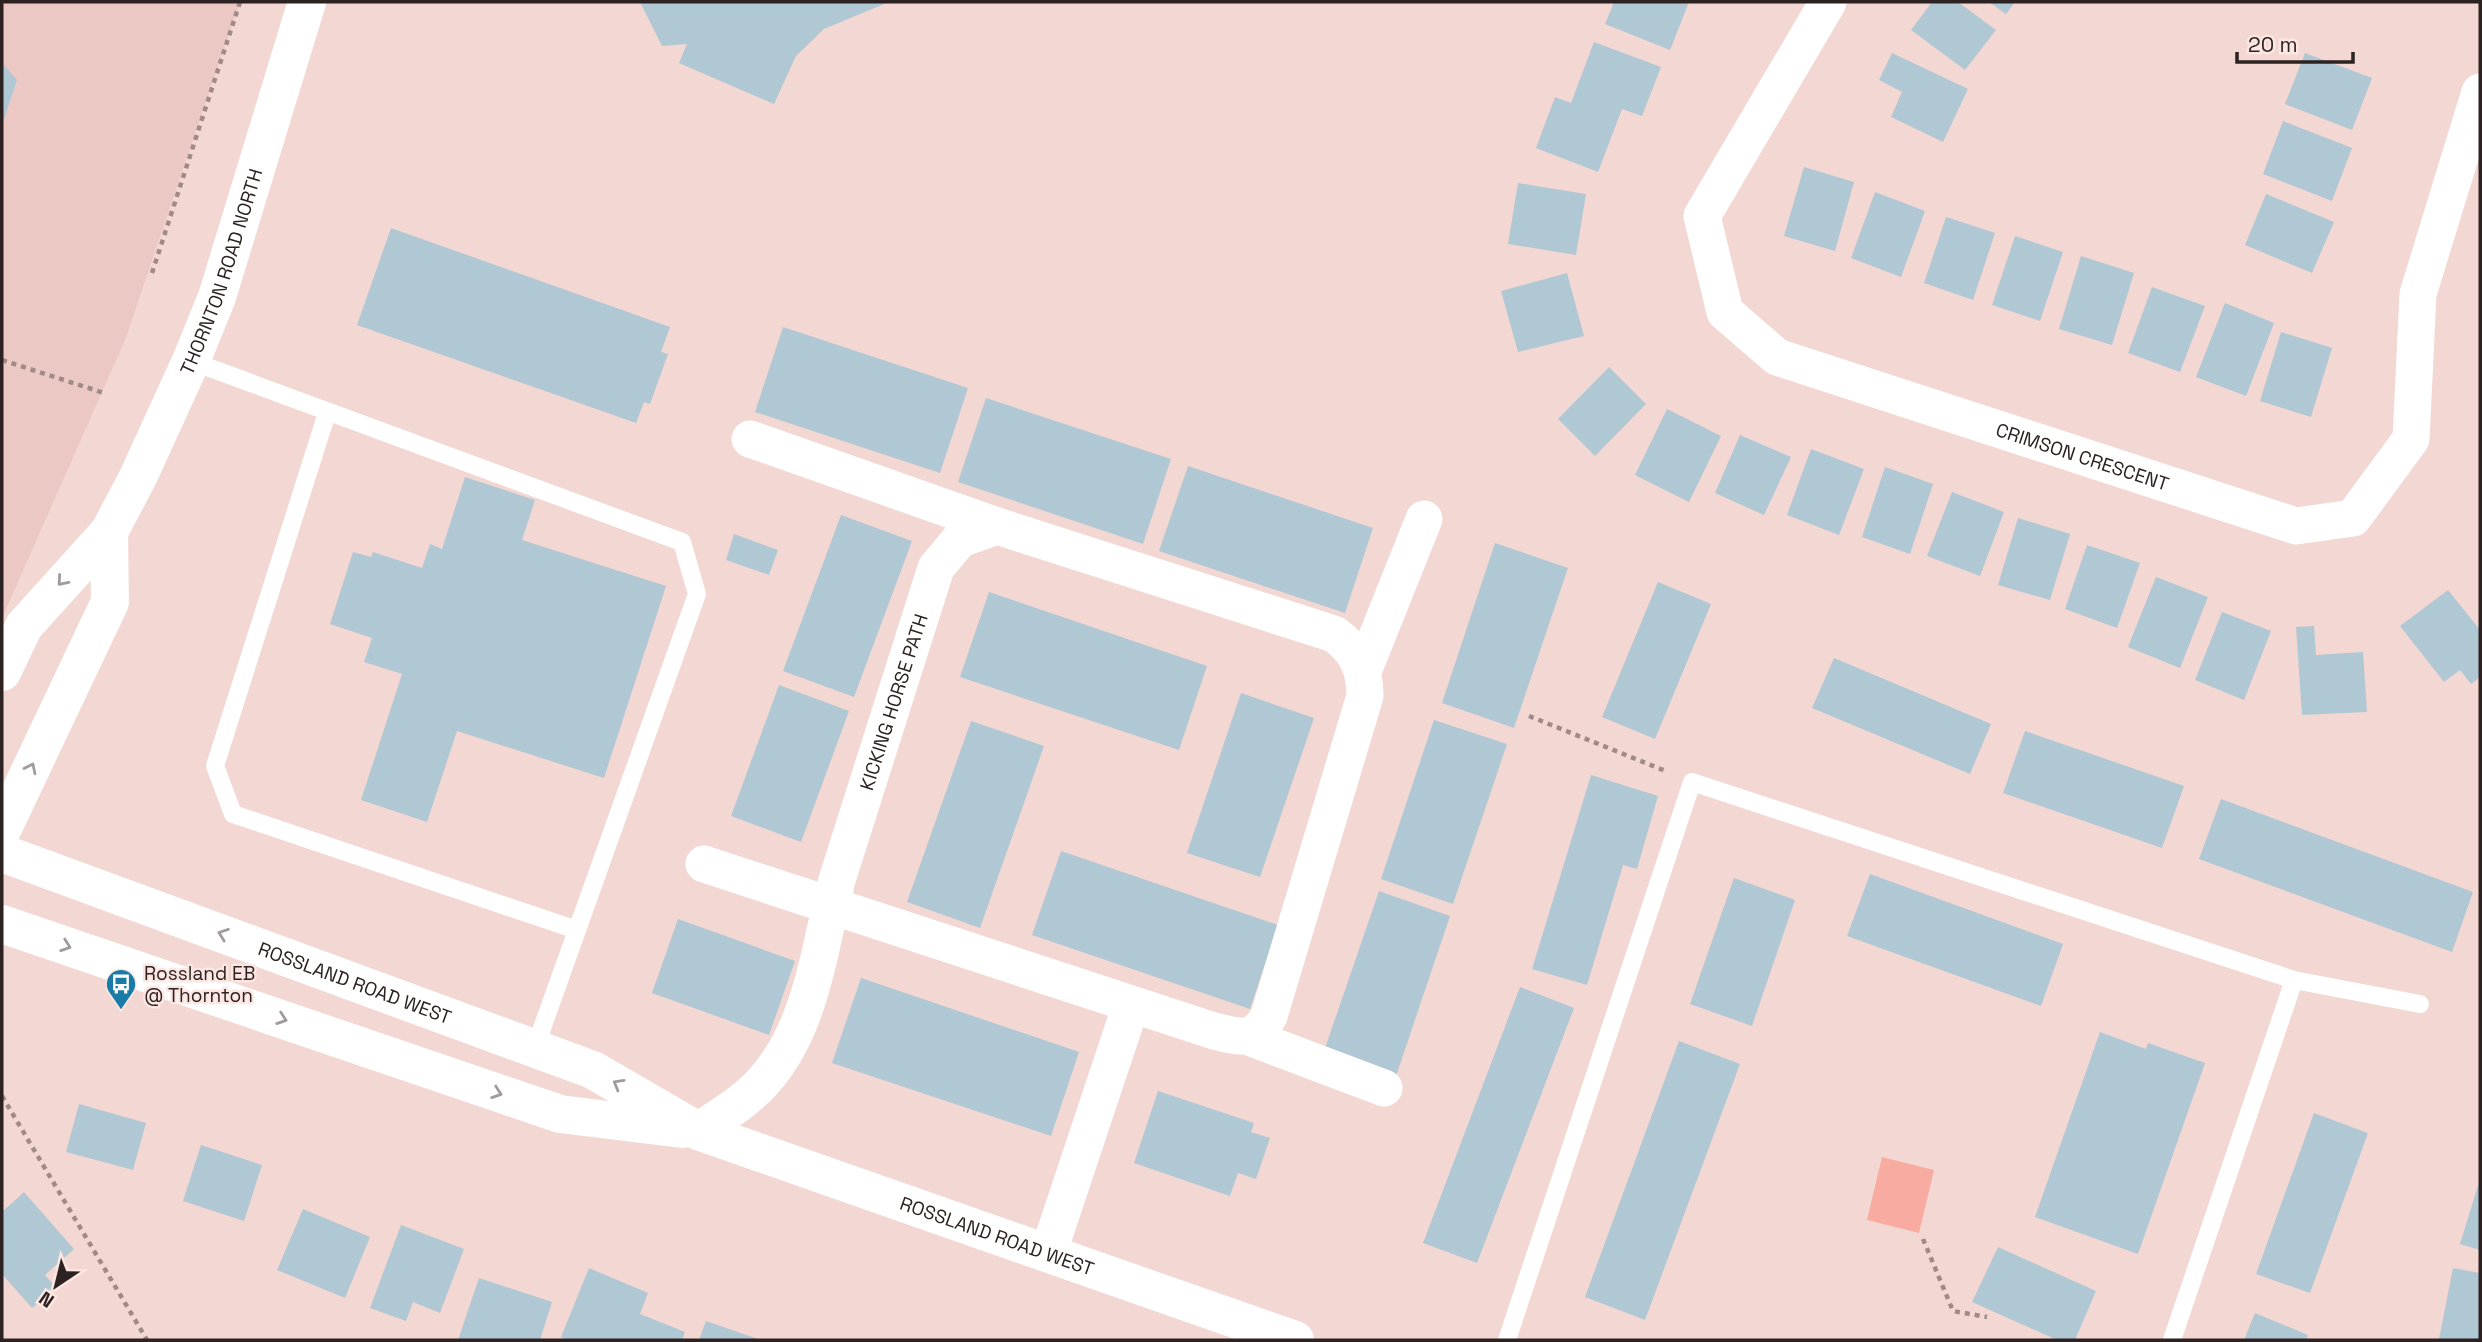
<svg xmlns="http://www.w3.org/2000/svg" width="2482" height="1342" font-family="'Space Grotesk',sans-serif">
	<rect width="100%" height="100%" fill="#f3d7d3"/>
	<path fill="#ebc8c3" d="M2 2H240L125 340 2 618Z"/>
	<path fill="#f8aba1" d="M1882 1157 1934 1170 1919 1233 1867 1220Z"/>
	<path fill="#b0c7d4" d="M640 2H889L824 29 796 56 774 104 679 63 687 44 662 46Z
		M1614 2H1689L1670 50 1605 24Z
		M1932 2H1958L1996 30 1965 70 1911 30Z
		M1989 2H2015L2006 14Z
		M1594 42 1661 67 1642 116 1622 109 1598 172 1536 148 1555 97 1571 103Z
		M1892 53 1968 89 1943 142 1891 117 1902 92 1879 80Z
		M2305 53 2372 78 2352 130 2285 104Z
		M2 63 17 80 2 125Z
		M2283 121 2352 148 2332 201 2263 174Z
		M1804 167 1854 182 1835 251 1784 236Z
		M1518 183 1586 194 1576 255 1508 244Z
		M1875 192 1925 211 1901 277 1851 258Z
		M2266 194 2334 222 2312 273 2245 245Z
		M1946 217 1995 233 1973 300 1924 283Z
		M391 228 670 327 661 352 668 354 650 404 644 402 636 423 357 325Z
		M2015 236 2063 252 2040 321 1992 305Z
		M2081 256 2134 273 2112 345 2059 329Z
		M1567 273 1584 336 1518 352 1501 291Z
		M2152 287 2205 306 2180 372 2128 353Z
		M2225 303 2274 323 2246 396 2196 377Z
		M783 327 968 388 940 473 755 412Z
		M2281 332 2332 348 2311 417 2260 401Z
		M1609 367 1646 404 1595 456 1558 419Z
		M986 398 1171 459 1143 544 958 482Z
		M1667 409 1721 436 1689 502 1635 475Z
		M1740 435 1791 457 1764 515 1715 493Z
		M1811 449 1864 469 1839 535 1787 515Z
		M1188 466 1373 528 1345 613 1159 551Z
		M1885 467 1933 484 1910 554 1862 537Z
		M465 477 535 500 522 540 666 586 604 778 457 731 427 822 361 800 402 674 364 662 372 638 330 624 353 552 371 557 373 552 422 568 430 544 442 549Z
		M1952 492 2004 512 1980 576 1927 556Z
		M841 515 912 541 854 697 783 671Z
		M2018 518 2070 534 2050 600 1998 585Z
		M734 534 778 550 769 575 726 560Z
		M1495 543 1568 568 1514 728 1442 703Z
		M2087 545 2140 563 2117 628 2065 609Z
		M2156 577 2208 597 2180 668 2128 647Z
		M1658 582 1711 604 1655 739 1602 717Z
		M2448 590 2480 630V677L2471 684 2460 670 2444 682 2400 626Z
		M989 592 1207 666 1179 750 960 677Z
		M2222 612 2271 631 2244 700 2195 680Z
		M2314 626 2316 655 2363 652 2367 712 2302 715 2296 627Z
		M1834 658 1991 724 1970 774 1812 708Z
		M779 685 849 711 801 842 731 816Z
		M1241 693 1314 718 1260 877 1187 853Z
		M1434 720 1507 744 1453 904 1381 879Z
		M971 721 1044 746 980 928 907 902Z
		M2025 731 2184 786 2162 848 2003 793Z
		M1591 775 1658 796 1637 869 1623 865 1587 985 1532 969Z
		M2221 799 2473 892 2452 952 2199 859Z
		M1061 851 1278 925 1250 1009 1032 935Z
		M1870 874 2063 944 2041 1006 1847 936Z
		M1734 878 1795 900 1752 1026 1690 1004Z
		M1379 891 1450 916 1394 1082 1322 1057Z
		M678 919 795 961 769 1035 652 993Z
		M861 978 1079 1052 1051 1136 832 1063Z
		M1520 987 1574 1008 1477 1263 1423 1243Z
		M2100 1032 2146 1049 2148 1043 2205 1063 2138 1254 2035 1217Z
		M1679 1041 1740 1064 1645 1320 1585 1297Z
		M1158 1091 1254 1123 1251 1132 1270 1138 1256 1179 1238 1173 1230 1196 1134 1163Z
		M79 1104 146 1123 133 1170 66 1152Z
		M2314 1113 2368 1133 2310 1293 2256 1274Z
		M201 1145 262 1165 244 1221 183 1201Z
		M2480 1179V1250L2460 1244Z
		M24 1192 74 1249 45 1275 56 1287 32 1308 2 1274V1212Z
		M303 1209 370 1237 345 1298 277 1270Z
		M401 1225 464 1249 440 1313 413 1302 406 1321 370 1308Z
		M1998 1247 2096 1291 2075 1340H2057L1972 1302Z
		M589 1268 648 1293 640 1314 685 1332 682 1340H568L561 1337Z
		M2453 1268 2480 1273V1340L2439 1339Z
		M479 1278 552 1302 540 1340H458Z
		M2255 1313 2308 1335 2306 1340H2244Z
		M706 1321 761 1340H699Z"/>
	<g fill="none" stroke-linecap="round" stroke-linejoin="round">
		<path stroke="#9f8a88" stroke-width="4.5" stroke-dasharray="5 5" stroke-linecap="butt" d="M152 273 240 2
			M2 360 104 393
			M1529 716 1668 772
			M2 1096 147 1340
			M1923 1239 1953 1311 1987 1317"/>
		<path stroke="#fff" stroke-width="18" d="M191 361 682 542 697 594 535 1048
			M327 413 215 766 233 814 577 930
			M1507 1340 1692 782 2294 980 2420 1004
			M2172 1340 2294 980"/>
		<g stroke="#fff" stroke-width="37">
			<path id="s1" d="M1828 2 1702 216 1725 312 1777 357 2296 526 2353 518 2411 439 2418 294 2480 92"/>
			<path d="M750 439 997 526"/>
			<path d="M1364 669 1424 519"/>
			<path d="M1249 1037 1384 1088"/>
			<path id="s2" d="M698 1131C714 1120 732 1110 747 1097 795 1058 812 993 824 935 828 917 834 902 836 883L936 568 960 539 997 526 1334 634C1357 650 1365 670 1365 696L1269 1016C1253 1043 1241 1037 1214 1031L704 864"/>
			<path d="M1048 1254 1131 1005"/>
		</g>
		<g stroke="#fff" stroke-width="38">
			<path id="s3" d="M2 672 24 626 109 532 138 477 191 361 217 297 307 2"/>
			<path d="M2 830 110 602 109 532"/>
			<path id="s4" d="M2 853 593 1070 698 1131 1295 1340"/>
			<path d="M2 924 560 1114 682 1129"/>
		</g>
	</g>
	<defs><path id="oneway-chevron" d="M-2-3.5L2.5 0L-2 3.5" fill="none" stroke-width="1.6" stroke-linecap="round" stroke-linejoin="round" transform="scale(1.75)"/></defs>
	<g stroke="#a09c9b">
		<use href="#oneway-chevron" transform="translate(62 581) rotate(131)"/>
		<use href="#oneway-chevron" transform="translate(31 768) rotate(-64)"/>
		<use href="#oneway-chevron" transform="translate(223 934) rotate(-160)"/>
		<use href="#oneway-chevron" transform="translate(66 946) rotate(19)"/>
		<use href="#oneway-chevron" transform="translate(282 1019) rotate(19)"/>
		<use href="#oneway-chevron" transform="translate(618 1084) rotate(-150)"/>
		<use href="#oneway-chevron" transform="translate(497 1093) rotate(19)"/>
	</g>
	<defs>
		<g id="bus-pin" transform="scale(1.575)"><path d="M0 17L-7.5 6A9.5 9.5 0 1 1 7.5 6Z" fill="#187ca7" stroke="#fce6e2"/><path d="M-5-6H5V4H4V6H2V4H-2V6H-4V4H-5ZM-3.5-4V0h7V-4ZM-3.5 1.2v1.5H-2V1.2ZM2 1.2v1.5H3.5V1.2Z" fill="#fff"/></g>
	</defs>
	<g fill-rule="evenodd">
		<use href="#bus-pin" x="121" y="984"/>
	</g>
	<g text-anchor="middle" stroke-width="5" stroke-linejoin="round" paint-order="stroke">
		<g font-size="19" fill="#2c2221" stroke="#fce6e2">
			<text dy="7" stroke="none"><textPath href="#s3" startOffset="462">THORNTON ROAD NORTH</textPath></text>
			<text dy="7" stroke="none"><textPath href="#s1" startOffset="737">CRIMSON CRESCENT</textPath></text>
			<text dy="7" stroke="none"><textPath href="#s2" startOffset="486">KICKING HORSE PATH</textPath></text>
			<text dy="7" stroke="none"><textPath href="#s4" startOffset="376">ROSSLAND ROAD WEST</textPath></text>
			<text dy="7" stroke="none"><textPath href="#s4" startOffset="1068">ROSSLAND ROAD WEST</textPath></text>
		</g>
		<g font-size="19" fill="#2c2221" stroke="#fce6e2" text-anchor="start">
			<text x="144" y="980">Rossland EB<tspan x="144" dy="22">@ Thornton</tspan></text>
		</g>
	</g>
	<rect width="2482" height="1342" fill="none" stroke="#2c2221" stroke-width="7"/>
	<g transform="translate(56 1286) rotate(215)" stroke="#fce6e2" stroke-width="5" paint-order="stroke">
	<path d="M0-5L12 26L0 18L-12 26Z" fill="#2c2221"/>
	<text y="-10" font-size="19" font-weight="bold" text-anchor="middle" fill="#2c2221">N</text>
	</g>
	<path d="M2237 52v10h116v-10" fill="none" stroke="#2c2221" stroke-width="3.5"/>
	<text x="2248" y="52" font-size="21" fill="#2c2221" stroke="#fce6e2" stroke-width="5" paint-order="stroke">20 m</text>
</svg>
